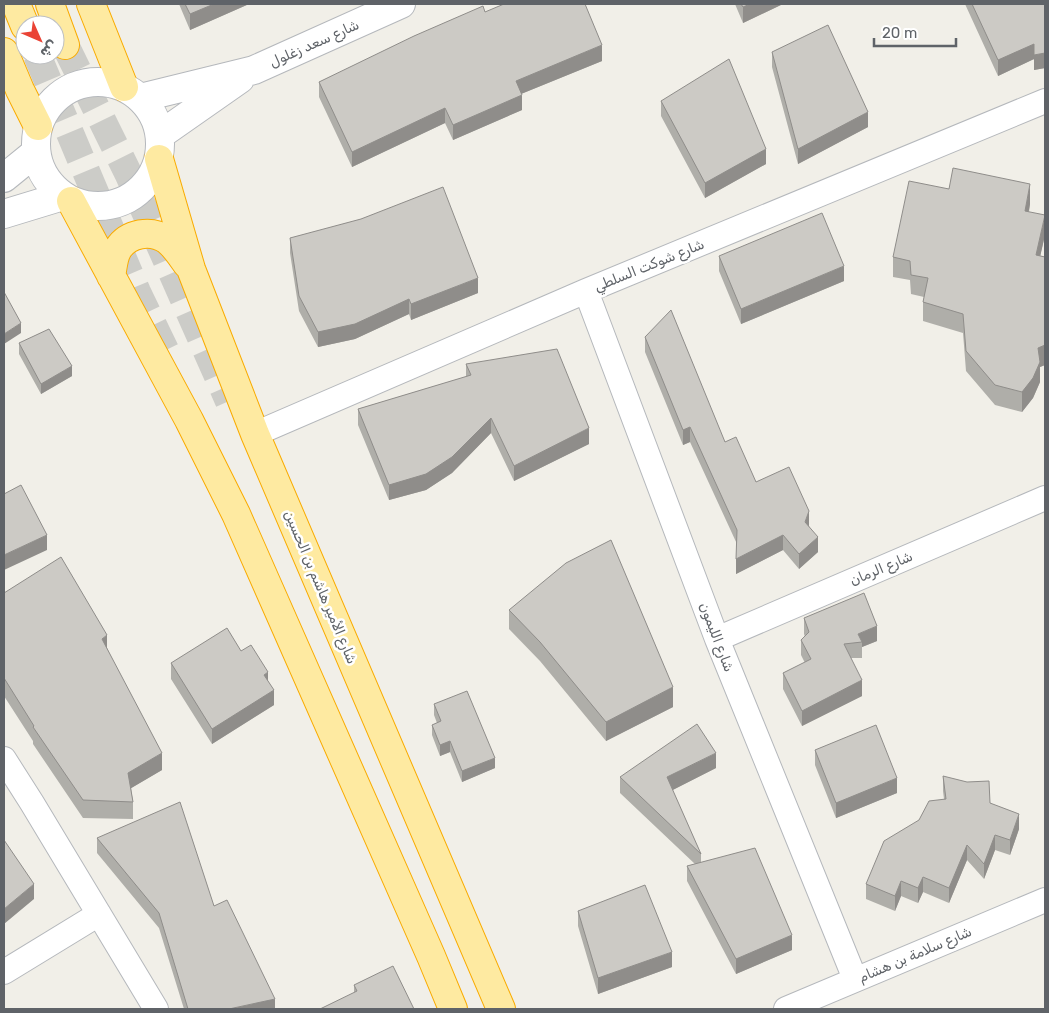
<svg xmlns="http://www.w3.org/2000/svg" width="1049" height="1013" font-family="Rubik,'Noto Sans Arabic',sans-serif">
	<rect width="100%" height="100%" fill="#f1efe8"/>
	<g fill="none" stroke-linecap="round" stroke-linejoin="round">
		<path stroke="#ccccc8" stroke-width="28" stroke-dasharray="28 14" stroke-linecap="butt" d="M65 45 129 175 229 401
			M37 55 137 292 166 352"/>
		<g stroke="#b5b8bc" stroke-width="26">
			<path id="minor" d="M586 291 717 639 855 979
				M255 434 586 291 1045 101
				M717 639 1045 498
				M4 759 32 803 156 1009
				M4 972 99 914
				M786 1009 1045 900"/>
		</g>
		<g stroke="#b5b8bc" stroke-width="30">
			<path id="tertiary" d="M36 144a62 62 0 1 1 124 0a62 62 0 1 1-124 0Z
				M140 98 254 70 401 4
				M160 135 240 79
				M4 178 36 152
				M4 214 63 196"/>
		</g>
		<g stroke="#f9ab00" stroke-width="30">
			<path id="trunk" d="M16 4 25 26
				M50 4 65 45
				M91 4 124 87
				M4 52 20 90 38 126
				M159 159 191 269 255 434 501 1009
				M71 201 189 420 236 514 431 956 453 1009
				M111 276C113 267 113 257 118 249 128 233 151 229 167 240 175 246 181 256 187 264"/>
		</g>
		<use href="#minor" stroke="#fff" stroke-width="24"/>
		<use href="#tertiary" stroke="#fff" stroke-width="28"/>
		<use href="#trunk" stroke="#feeaa1" stroke-width="28"/>
	</g>
	<path fill="#afaea9" d="M179 4H249L190 30Z
		M735 4H783L743 23Z
		M965 4H1045V68L1034 70V59L998 76Z
		M485 12 602 61 521 94 522 110 453 140 445 123 352 167 319 97V82Z
		M772 52 868 127 798 164 772 67Z
		M661 101 766 164 705 198 661 116Z
		M949 189 1030 204 1029 212 1045 235 1040 256 1045 257V365L1040 367V382L1033 398 1022 412 995 405 966 371 963 333 923 321V302L924 297 911 294 910 280 893 277V257Z
		M290 238 478 293 411 320 409 314 355 339 318 347 299 311 290 253Z
		M719 256 844 281 741 324 719 271Z
		M645 337 725 442 756 482 809 526 818 552 799 569 783 550 736 574 737 544 690 442 683 445 645 352Z
		M19 343 72 376 41 394 19 354Z
		M466 364 589 444 514 481 491 433 452 473 426 490 389 500 358 425V409L466 377Z
		M4 593 107 648 162 770 131 788 133 802V819L83 818 33 744V741L4 696Z
		M509 610 673 707 606 741 540 661 509 629Z
		M804 618 877 641 862 647V658H851L862 696 802 726 783 689V673L805 663 801 655V640L805 637 804 634Z
		M171 663 268 681 274 705 212 744 171 679Z
		M434 704 495 768 462 782 450 752 440 756 432 735V725L437 723 434 715Z
		M815 750 897 793 836 818 815 765Z
		M716 768 672 790 701 854V862L792 950 736 974 687 881V866L695 864 620 793V777Z
		M943 776 990 803 1019 829 1010 855 995 850 984 879 967 860 949 903 923 892 918 903 901 896 895 911 866 899V884L919 820 944 799 943 791Z
		M97 838 214 906 275 1009H184L159 928 97 853Z
		M578 911 672 967 598 994 578 926Z
		M354 985 414 1009 354 993Z"/>
	<path fill="#8f8d8a" d="M214 4H249L190 30V14Z
		M750 4H783L743 23V7Z
		M1034 44V59L998 76V60Z
		M602 45V61L516 96V81Z
		M1045 53V68L1034 70V55Z
		M522 95V110L453 140V125Z
		M445 108V123L352 167V152Z
		M868 112V127L798 164V149Z
		M766 149V164L705 198V183Z
		M1030 184V204L1025 231V211Z
		M1045 215V235L1036 275V255Z
		M844 266V281L741 324V309Z
		M478 278V293L411 320V304Z
		M409 299V314L355 339 318 347V332Z
		M21 323V333L4 344V334Z
		M1045 345V365L1040 367V382L1033 398 1022 412V392L1038 348Z
		M72 366V376L41 394V384Z
		M491 418V433L452 473 426 490 389 500V485Z
		M690 427V442L683 445V430Z
		M589 428V444L514 481V466Z
		M809 511V526L805 537V522Z
		M47 535V550L4 570V555Z
		M783 535V550L736 574V559Z
		M818 537V552L799 569V554Z
		M877 626V641L862 647V642L858 634Z
		M107 635V653L102 639Z
		M268 672V687L264 675Z
		M862 680V696L802 726V711Z
		M673 687V707L606 741V722Z
		M274 690V705L212 744V729Z
		M450 741V752L440 756V745Z
		M162 753V770L128 790V773Z
		M716 753V768L667 793V777Z
		M495 758V768L462 782V771Z
		M897 778V793L836 818V803Z
		M1019 814V829L1010 855V840Z
		M995 835V850L984 879V864Z
		M967 845V860L949 903V888Z
		M923 877V892L918 903V888Z
		M901 881V896L895 911V896Z
		M34 884V899L4 924V909Z
		M792 935V950L736 974V959Z
		M672 952V967L598 994V978Z
		M275 999V1009H229Z"/>
	<path fill="#cccac5" stroke="#8f8d8a" d="M185 4H214L190 14Z
		M504 4H585L602 45 516 81 522 95 453 125 445 108 352 152 319 82 414 36 483 6 485 12Z
		M741 4H750L743 7Z
		M972 4H1045V53L1034 55V44L998 60Z
		M828 25 868 112 798 149 772 52Z
		M729 59 766 149 705 183 661 101Z
		M953 168 1030 184 1025 211 1045 215 1036 255 1045 257V345L1038 348 1040 362 1033 378 1022 392 995 385 966 351 963 314 923 302 928 278 911 275 910 261 893 257 909 181 949 189Z
		M443 187 478 278 411 304 409 299 355 324 318 332 299 296 290 238 361 219Z
		M822 213 844 266 741 309 719 256Z
		M4 292 21 323 4 334Z
		M671 310 725 442 736 437 756 482 789 467 809 511 805 522 818 537 799 554 783 535 736 559 737 530 690 427 683 430 645 337Z
		M49 329 72 366 41 384 19 343Z
		M557 349 589 428 514 466 491 418 452 457 426 474 389 485 358 409 471 375 466 364Z
		M21 485 47 535 4 555V494Z
		M611 540 673 687 606 722 540 642 509 610 566 563Z
		M61 557 107 635 102 639 162 753 128 773 133 802 83 800 33 727 34 726 4 678V593Z
		M864 593 877 626 858 634 862 642 844 644 862 680 802 711 783 673 811 659 801 640 809 632 804 618Z
		M227 628 241 651 251 645 268 672 264 675 274 690 212 729 171 663Z
		M467 691 495 758 462 771 450 741 440 745 432 725 441 721 434 704Z
		M697 724 716 753 667 777 701 854 620 777Z
		M876 725 897 778 836 803 815 750Z
		M943 776 967 782 989 781 990 803 1019 814 1010 840 995 835 984 864 967 845 949 888 923 877 918 888 901 881 895 896 866 884 884 841 919 820 929 801 946 799Z
		M180 802 214 906 227 900 275 999 229 1009H188L159 913 97 838Z
		M4 840 34 884 4 909Z
		M755 848 792 935 736 959 687 866Z
		M645 885 672 952 598 978 578 911Z
		M393 966 414 1009H320L357 991 354 985Z"/>
	<g text-anchor="middle" stroke-width="5" stroke-linejoin="round" paint-order="stroke">
		<g font-size="14" fill="#5f6368" stroke="#fff">
			<text transform="translate(314 43) rotate(-24)" y="5">شارع سعد زغلول</text>
			<text transform="translate(649 265) rotate(-22)" y="5">شارع شوكت السلطي</text>
			<text transform="translate(881 568) rotate(-23)" y="5">شارع الرمان</text>
			<text transform="translate(321 587) rotate(67)" y="5">شارع الأمير هاشم بن الحسين</text>
			<text transform="translate(717 637) rotate(69)" y="5">شارع الليمون</text>
			<text transform="translate(915 954) rotate(-23)" y="5">شارع سلامة بن هشام</text>
		</g>
	</g>
	<rect width="1049" height="1013" fill="none" stroke="#5f6368" stroke-width="10"/>
	<g transform="translate(40 40) rotate(135)"><circle r="24" fill="#ffffff" stroke="#bfc1c3"/>
	<path d="M0-4L9 19L0 12L-9 19Z" fill="#ea4335"/>
	<text y="-8" font-size="14" font-weight="bold" text-anchor="middle" fill="#5f6368">ش</text>
	</g>
	<path d="M874 38v8h82v-8" fill="none" stroke="#5f6368" stroke-width="2.5"/>
	<text x="882" y="38" font-size="15" fill="#5f6368" stroke="#ffffff" stroke-width="4" paint-order="stroke">20 m</text>
</svg>
